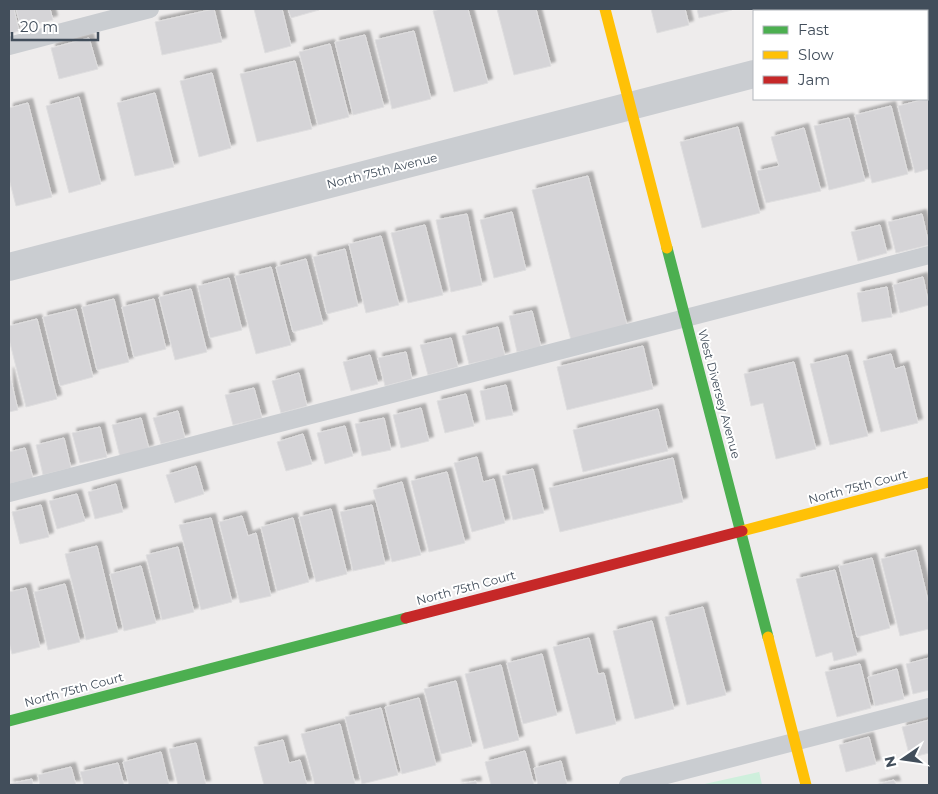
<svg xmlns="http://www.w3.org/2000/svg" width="938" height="794" font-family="Montserrat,sans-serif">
	<defs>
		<filter id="shadow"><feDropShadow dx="4.5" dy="-4.5" stdDeviation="1" flood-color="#0004"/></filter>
	</defs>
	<rect width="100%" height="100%" fill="#eeecec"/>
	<path fill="#ceefdc" d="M759 771 762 785H700L759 772Z"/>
	<path fill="#d5d4d7" stroke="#dfdedf" filter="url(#shadow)" d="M9 9H14L19 31 9 34Z
		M16 9H50L53 20 21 28Z
		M214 9 222 42 162 55 155 22Z
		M254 9H282L291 46 265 53Z
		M288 9H319V10L291 18Z
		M441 9H468L488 83 454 92 433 11Z
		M497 9H536L551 66 514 75Z
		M651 9H685L689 25 657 33Z
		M697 9H731L732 10 699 18Z
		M414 31 431 99 392 109 375 40Z
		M365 35 384 107 353 115 335 42Z
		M89 38 98 69 59 79 51 48Z
		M330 44 349 117 318 125 299 52Z
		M295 61 312 129 257 142 240 74Z
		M212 73 231 148 199 157 180 81Z
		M155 93 174 167 135 176 117 103Z
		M79 97 101 184 69 193 46 106Z
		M929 98V169L915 173 898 106Z
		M28 103 52 197 16 206 9 179V108Z
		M891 106 908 174 872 183 855 115Z
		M849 118 865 181 829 190 814 126Z
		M738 127 760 213 702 228 680 142Z
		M804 128 821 191 766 203 757 171 779 166 771 137Z
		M588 176 627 325 571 340 532 190Z
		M512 212 526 270 494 278 480 220Z
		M467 214 482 285 451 292 436 220Z
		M922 214 929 245 896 253 888 222Z
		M425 225 443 295 408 303 391 233Z
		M880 225 887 253 858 261 851 232Z
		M381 236 399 305 366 313 349 244Z
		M345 249 358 306 327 314 313 257Z
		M306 259 323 324 293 332 276 267Z
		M271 267 291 345 256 354 235 276Z
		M923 277 929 305 900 313 893 285Z
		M229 278 242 330 210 338 198 286Z
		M887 287 892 317 862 322 857 293Z
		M191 289 207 352 175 360 159 297Z
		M114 299 129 362 97 370 82 307Z
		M154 299 166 349 134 357 122 307Z
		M76 309 93 377 60 386 43 317Z
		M532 311 541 347 517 352 509 316Z
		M37 319 57 399 26 407 9 339V326Z
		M498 327 505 356 469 364 462 336Z
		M451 338 458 367 428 375 420 345Z
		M643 346 653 389 567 410 557 367Z
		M406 352 412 379 385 386 378 358Z
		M891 354 895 369 904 366 918 423 881 432 863 361Z
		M370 355 378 384 351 391 343 362Z
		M847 355 868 436 830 445 810 364Z
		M794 362 816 449 776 459 763 403 751 406 744 374Z
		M9 372 18 410 9 412Z
		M299 373 307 406 281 413 272 381Z
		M506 385 513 415 486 420 480 391Z
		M254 388 262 418 233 425 225 395Z
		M466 394 474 426 445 433 437 401Z
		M421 408 429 441 401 448 393 415Z
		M658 409 668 451 583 472 573 430Z
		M178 411 185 438 161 444 153 418Z
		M141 418 149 449 120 457 112 425Z
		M384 418 391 450 362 456 355 424Z
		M345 426 353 456 325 464 317 433Z
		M100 427 107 457 80 463 72 433Z
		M303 434 312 464 286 471 277 442Z
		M64 438 71 468 43 475 36 445Z
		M25 448 33 478 9 484V452Z
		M477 457 483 482 494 479 505 523 472 532 454 463Z
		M673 458 683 502 560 532 549 488Z
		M196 466 204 494 175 503 166 475Z
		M533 469 544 513 513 520 502 476Z
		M447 472 465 543 429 552 411 481Z
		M402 482 421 555 392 562 373 490Z
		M116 484 123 512 95 519 88 492Z
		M77 494 85 521 57 529 49 501Z
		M41 505 49 537 20 544 12 512Z
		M372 505 385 564 353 571 340 512Z
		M331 509 347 574 316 582 299 517Z
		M242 516 248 536 256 533 271 596 240 603 219 522Z
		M211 518 232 602 201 610 179 525Z
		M293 518 309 582 277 591 261 527Z
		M97 546 118 632 86 640 65 554Z
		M178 547 194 612 162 620 146 555Z
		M916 550 929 605V629L900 636 881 559Z
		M872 558 890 628 857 637 839 566Z
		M141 566 156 623 124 631 110 574Z
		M835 570 857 655 834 661 832 652 816 657 796 579Z
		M65 584 80 642 48 650 34 592Z
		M26 588 40 647 12 654 9 642V592Z
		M703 607 726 695 687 705 665 617Z
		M652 621 674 709 635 719 613 631Z
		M589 638 598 674 604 673 616 724 576 734 553 647Z
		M542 654 557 715 523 724 507 663Z
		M929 658V690L913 694 906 664Z
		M860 664 871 708 837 717 825 672Z
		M501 665 519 740 484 749 465 674Z
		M897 669 904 699 875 706 868 677Z
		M456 681 472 746 441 754 424 689Z
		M419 698 436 765 402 774 385 707Z
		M381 708 398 775 362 784 345 717Z
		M929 720V753L910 758 902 727Z
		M340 724 355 784 315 785 301 734Z
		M869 737 876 764 846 772 839 745Z
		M283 740 289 763 300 760 307 785H264L254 747Z
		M196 743 206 785H178L169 749Z
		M525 751 534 785H491L485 762Z
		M161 752 169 785H129L123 762Z
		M561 761 567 785H538L534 768Z
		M118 763 124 785H84L80 772Z
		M71 767 76 785H40L38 775Z
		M32 779 33 785H9V784Z
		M894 780 896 785H875Z
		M476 781 477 785H457Z"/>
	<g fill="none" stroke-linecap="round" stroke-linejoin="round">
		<path stroke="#cacdd1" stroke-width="18" d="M9 46 150 9
			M9 493 929 255
			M628 785 929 707"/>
		<path stroke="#cacdd1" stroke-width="28" d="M927 30 929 29
			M9 267 754 74"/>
		<path stroke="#4caf50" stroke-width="11" d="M667 248 768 637
			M9 721 406 618"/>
		<path stroke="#ffc107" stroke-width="11" d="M605 9 667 248
			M742 531 929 482
			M768 637 806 785"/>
		<path stroke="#c62828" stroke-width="11" d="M406 618 742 531"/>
	</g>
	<g text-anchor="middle" stroke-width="4" stroke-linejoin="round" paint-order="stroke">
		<g font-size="12" fill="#424e5b" stroke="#fff">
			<text transform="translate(382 171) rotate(-14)" y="4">North 75th Avenue</text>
			<text transform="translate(719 394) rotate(75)" y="4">West Diversey Avenue</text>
			<text transform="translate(858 487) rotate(-15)" y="4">North 75th Court</text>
			<text transform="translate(466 588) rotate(-15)" y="4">North 75th Court</text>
			<text transform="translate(74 690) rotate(-15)" y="4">North 75th Court</text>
		</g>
	</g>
	<rect width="938" height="794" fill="none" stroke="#424e5b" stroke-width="20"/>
	<rect x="753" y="10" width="175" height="90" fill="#ffffff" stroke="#b3b8bd"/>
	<rect x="763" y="26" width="25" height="8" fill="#4caf50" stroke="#b3b8bd"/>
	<text x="798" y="35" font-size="15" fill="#424e5b">Fast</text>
	<rect x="763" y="51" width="25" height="8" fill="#ffc107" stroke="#b3b8bd"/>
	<text x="798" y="60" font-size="15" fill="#424e5b">Slow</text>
	<rect x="763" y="76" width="25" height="8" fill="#c62828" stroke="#b3b8bd"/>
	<text x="798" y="85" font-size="15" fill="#424e5b">Jam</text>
	<g transform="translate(903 759) rotate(257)" stroke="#ffffff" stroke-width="4" paint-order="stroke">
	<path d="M0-4L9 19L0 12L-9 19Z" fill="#424e5b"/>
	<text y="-8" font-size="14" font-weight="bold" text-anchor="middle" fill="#424e5b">N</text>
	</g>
	<path d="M12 32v8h86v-8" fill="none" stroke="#424e5b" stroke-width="2.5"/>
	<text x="20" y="32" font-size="15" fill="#424e5b" stroke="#ffffff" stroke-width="4" paint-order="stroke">20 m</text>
</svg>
